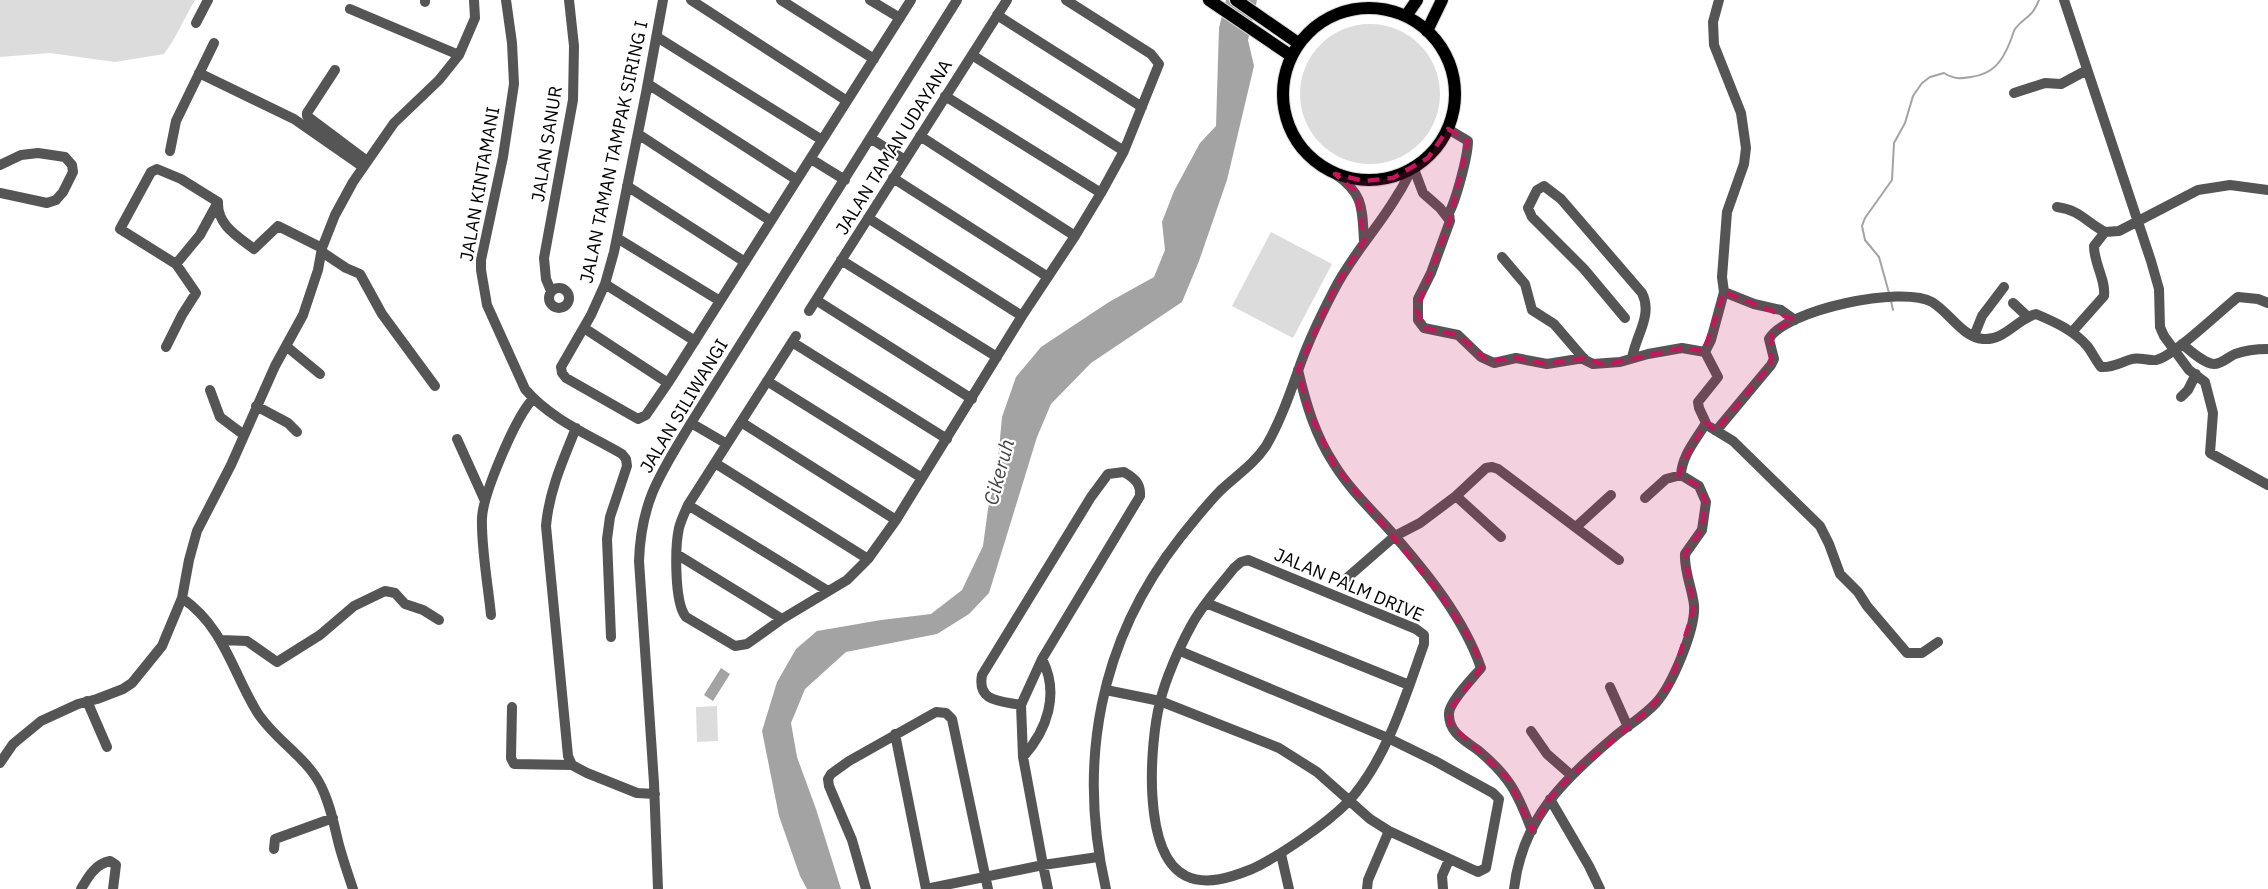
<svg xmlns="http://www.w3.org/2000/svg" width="2268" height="889" font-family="'IBM Plex Sans',sans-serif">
	<rect width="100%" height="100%" fill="#fff"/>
	<path fill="#dcdcdc" d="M0 0H195C184 18 177 37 164 54L115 62 50 53 0 57Z
		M1300 94a70 70 0 1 1 140 0a70 70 0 1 1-140 0Z
		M1271 232 1332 264 1293 338 1232 306Z
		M717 706 718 741 697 742 696 707Z"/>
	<path fill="#a3a3a3" d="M1226 0H1257L1248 40 1254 66 1227 180 1199 261 1182 302 1091 363 1051 404 1037 437 989 593 969 614 937 634 846 652 805 689 791 723 797 757 816 809 841 889H807L800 876 779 816 762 731 777 682 796 649 817 631 881 620 931 614 962 590 983 546 988 509 997 471 1002 417 1016 377 1041 347 1109 302 1154 277 1165 250 1162 222 1174 191 1200 143 1216 126 1219 28Z
		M721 668 730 674 713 701 704 695Z"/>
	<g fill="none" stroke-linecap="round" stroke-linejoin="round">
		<path stroke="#a3a3a3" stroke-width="2" d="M1889 293 1879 257 1865 240 1862 226 1865 218 1892 180 1894 143 1905 123 1913 96 1922 83 1930 77 1944 73C1954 79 1959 79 1971 77 1993 74 2002 62 2010 42 2012 38 2013 32 2015 29 2024 16 2031 20 2039 0
			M1891 301 1893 310"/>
		<g stroke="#dbdbdb" stroke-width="14">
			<path id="major" d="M1209 0 1290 55
				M1236 0 1298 43
				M1283 94a86 86 0 1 1 172 0a86 86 0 1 1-172 0Z
				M1406 16 1417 0
				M1427 31 1442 0"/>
		</g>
		<path stroke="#555" stroke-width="10" d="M425 0V2
			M506 0 512 43 514 84 503 157 481 260V270L487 305 525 389C549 418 589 435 622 454L626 459 627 466 610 517 607 539 611 637
			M663 0 646 93 614 252 605 284 591 315 561 367 562 373 566 378 638 419 646 415 668 383 911 0
			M691 0 847 101
			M781 0 874 59
			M870 0 900 18
			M2064 0 2151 261 2159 289 2160 327 2164 336 2189 370 2205 382 2213 413 2210 453 2268 485
			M350 9 459 55
			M997 15 1142 107
			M196 23 208 0
			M657 37 822 140
			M972 55 1124 151
			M335 70 307 113V116L367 161
			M199 73 294 119 363 167
			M648 84 797 180
			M2014 93 2045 83 2061 84 2087 70
			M945 96 1101 193
			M1448 129 1468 141C1468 156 1456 200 1449 213L1450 221 1431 273 1418 299V320L1424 328 1458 335 1481 357 1494 363 1516 358 1547 364 1584 358
			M638 134 771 221
			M920 136 1075 236
			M870 138 905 160
			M170 151 176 121 214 43
			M811 159 845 180
			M0 165 21 155 38 153 65 157 72 165 73 172 63 192 56 200 47 203 0 193
			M157 169 181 179 218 202 200 235 176 264 120 229 151 172Z
			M1414 169 1423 193 1440 208 1450 221
			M1335 174C1364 194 1362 208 1364 241
			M893 178 1048 277
			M627 186 745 262
			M218 202C217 225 237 236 254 249L278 226 322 248
			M2057 207C2080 210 2086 222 2105 232L2119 231 2198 190 2230 185 2268 190
			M868 218 1022 316
			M617 238 720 301
			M322 252 346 268 360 274 382 314 435 386
			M1502 257 1525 284 1532 310 1554 324 1585 360 1593 364 1620 362 1648 354 1682 348 1705 352
			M841 260 997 357
			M605 284 695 341
			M549 298a10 10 0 1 1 20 0a10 10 0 1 1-20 0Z
			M551 291 546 279 544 258 573 100 574 46 569 0
			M1724 292 1754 304 1781 310 1795 320
			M816 300 972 399
			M2013 303 2027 316
			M809 311 1007 0
			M1625 318 1584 269 1532 217 1528 208 1537 190 1544 186 1561 199 1642 293C1653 315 1636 335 1632 358
			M584 328 668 383
			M2072 332 2104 296C2106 280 2094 264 2094 246L2105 232
			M796 336 688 505C685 512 681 520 679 528 675 546 674 603 686 617L735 646 747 644 782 619 847 580 868 559 896 520 1022 316 1075 236 1101 193 1124 151 1159 64 1151 54 1066 0
			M1974 336 1982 316 2004 287
			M792 342 947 439
			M2182 344C2191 351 2203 363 2214 364 2222 364 2228 357 2235 354 2246 350 2256 349 2268 349
			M286 346 320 374
			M166 347 182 315 196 293 176 264
			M1705 352 1711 340 1724 292 1722 277 1727 212 1744 164 1746 148 1741 113 1714 45 1713 22 1719 0
			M1298 370C1306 404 1315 435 1334 464 1350 490 1373 511 1393 534 1428 574 1464 619 1481 668 1473 678 1450 701 1449 713 1448 733 1466 741 1479 751 1510 777 1518 794 1532 831
			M767 381 922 478
			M210 390 220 417 244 435
			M2181 397 2188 390 2196 374
			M256 406 288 423 297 432
			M741 422 896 520
			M691 423 727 444
			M1710 427 1733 441 1820 526 1829 544 1840 574 1858 592 1867 606 1907 653H1922L1938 642
			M576 428C563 460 549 491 546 526L568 756 572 765 587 773 637 793 655 794
			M1716 431 1771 365 1774 359 1769 339C1785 310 1902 285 1932 302 1949 312 1962 337 1983 339 2004 341 2017 319 2036 314 2055 322 2075 331 2088 347 2093 354 2096 361 2101 367 2113 368 2121 362 2132 359 2140 357 2148 361 2156 360 2173 357 2221 310 2238 297L2258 299 2268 303
			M457 439 485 501
			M715 463 868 559
			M1456 496 1501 537
			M1645 498 1666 479 1681 475
			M688 505 828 591
			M1576 527 1611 495
			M678 555 782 619
			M1248 560 1416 629 1424 635V644C1405 697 1387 759 1348 802 1334 816 1318 828 1302 839 1286 850 1270 861 1252 869 1232 877 1207 886 1186 876 1141 854 1150 742 1160 702 1165 680 1180 646 1191 626 1202 605 1219 587 1234 568L1241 562Z
			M1348 577 1395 536 1420 523 1456 496 1486 468 1492 467 1498 469 1619 560
			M182 598C224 627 232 671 257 712 274 739 305 756 320 784 330 803 334 825 339 845 343 860 348 874 353 889
			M1206 603 1409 685
			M491 615C488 585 481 547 482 518 483 494 516 416 533 399
			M221 640 247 641 277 662 320 635 354 606 385 591 395 593 405 604 423 610 439 620
			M1610 687 1628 727
			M1106 690 1160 701 1279 748 1317 772 1370 819 1389 831 1478 872 1486 868 1499 799 1493 793 1435 761 1388 738 1180 651
			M87 701 107 747
			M512 707 511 758 514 764 572 765
			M1531 731 1547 754 1571 775
			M895 734 926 889
			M1023 757C1047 730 1060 694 1042 659
			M0 763 13 744 41 721 78 704 97 699 123 689 132 683 162 646 182 598 189 560 197 531 231 465 275 366 303 315 318 270 322 248 335 215 353 182 394 123 439 80 459 55 475 18 474 0
			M1550 799 1589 866 1600 889
			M274 849 275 839 333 818
			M1281 854 1289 889
			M81 889C88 877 95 864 110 861L116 865 113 889
			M658 889 654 783 639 561C641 500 661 473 691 423L957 0
			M866 889 852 840 829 786 828 779 831 774 849 761 936 712 946 713 952 719 988 889
			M926 889 1043 865 1023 757 1021 705 1042 659 1140 496C1141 483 1134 478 1124 472L1108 474 1091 497 982 675C977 702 1000 701 1021 705
			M1048 889 1043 865 1098 857
			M1106 889C1077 763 1099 641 1180 538 1193 522 1206 505 1221 490 1237 475 1254 464 1266 446 1280 422 1289 396 1298 371 1307 344 1320 317 1333 292 1350 257 1379 227 1398 194 1403 187 1407 178 1411 170
			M1367 889 1368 880 1389 831
			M1443 889 1442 876 1449 860
			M1514 889C1522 820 1562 781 1613 738 1627 726 1643 717 1656 703 1672 685 1696 629 1694 605 1692 588 1684 571 1685 554L1702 530 1706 502 1699 486 1681 475C1682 455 1696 440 1706 423L1699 408 1698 402 1718 377 1705 352"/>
		<use href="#major" stroke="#000" stroke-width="12"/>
	</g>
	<path fill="#c2185b" fill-opacity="0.2" stroke="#c2185b" stroke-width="4.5" stroke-dasharray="12 8" stroke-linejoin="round" d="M1448 129 1468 141 1450 221 1417 310 1424 328 1458 335 1488 361 1516 358 1547 364 1584 358 1604 365 1682 348 1704 351 1724 292 1795 320 1772 332 1771 365 1716 431 1706 423 1684 461 1679 475 1699 486 1706 502 1702 530 1685 554 1694 608 1671 683 1649 710 1570 777 1550 799 1532 831 1509 780 1450 724 1449 711 1481 668 1473 644 1438 592 1334 465 1307 407 1298 370 1334 289 1364 241 1357 193 1335 174 1364 181 1393 178 1428 158Z"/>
	<g text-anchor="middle" stroke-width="4.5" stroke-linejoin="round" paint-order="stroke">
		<g font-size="18" fill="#000" stroke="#fff">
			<text transform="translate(547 144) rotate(-81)" y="6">JALAN SANUR</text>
			<text transform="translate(894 147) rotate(-58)" y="6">JALAN TAMAN UDAYANA</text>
			<text transform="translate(614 152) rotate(-78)" y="6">JALAN TAMAN TAMPAK SIRING I</text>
			<text transform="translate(480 184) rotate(-80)" y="6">JALAN KINTAMANI</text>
			<text transform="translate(684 406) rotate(-59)" y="6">JALAN SILIWANGI</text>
			<text transform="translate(1349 585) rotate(23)" y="6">JALAN PALM DRIVE</text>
		</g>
		<g font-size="20" font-style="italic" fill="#444" stroke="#fff">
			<text transform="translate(999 472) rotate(-75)" y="7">Cikeruh</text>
		</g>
	</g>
</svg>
